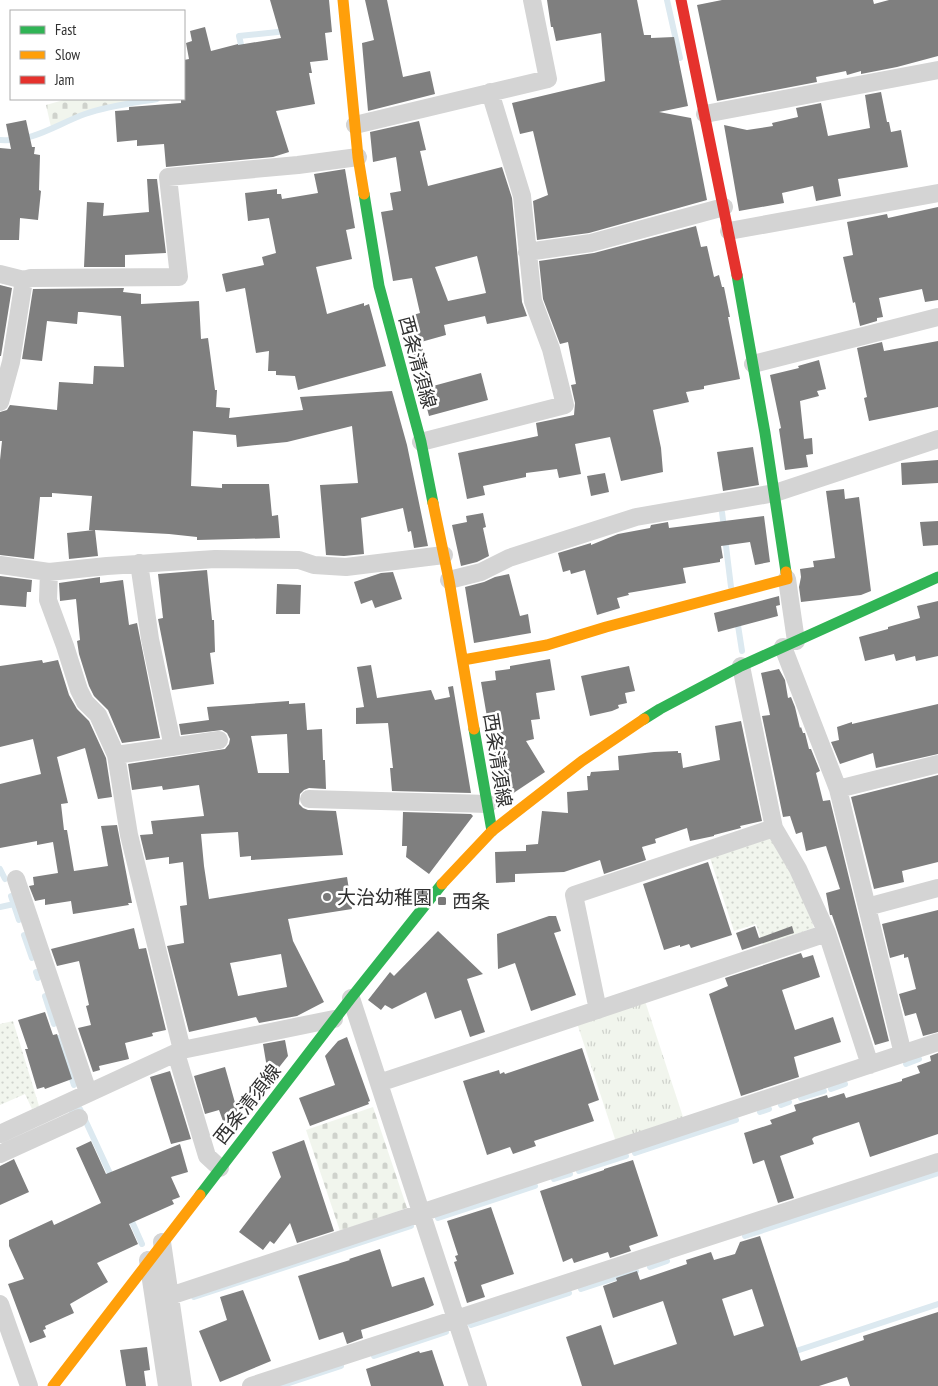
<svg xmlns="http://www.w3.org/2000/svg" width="938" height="1386" font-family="'PT Sans Narrow','Noto Sans JP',sans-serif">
	<defs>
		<pattern id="grass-tufts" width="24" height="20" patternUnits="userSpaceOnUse" patternTransform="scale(1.25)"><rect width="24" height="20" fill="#f1f5ed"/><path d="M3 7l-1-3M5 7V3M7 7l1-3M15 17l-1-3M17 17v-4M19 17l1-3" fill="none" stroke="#cfd2cc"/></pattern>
		<pattern id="cemetery-stones" width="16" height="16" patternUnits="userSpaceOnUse" patternTransform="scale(1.25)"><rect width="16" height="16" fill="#f1f5ed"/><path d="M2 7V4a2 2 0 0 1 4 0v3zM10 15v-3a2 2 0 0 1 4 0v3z" fill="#cfd2cc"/></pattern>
		<pattern id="park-dots" width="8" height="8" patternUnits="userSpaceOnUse" patternTransform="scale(1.25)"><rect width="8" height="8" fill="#f1f5ed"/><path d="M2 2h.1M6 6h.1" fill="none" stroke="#cfd2cc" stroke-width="1.8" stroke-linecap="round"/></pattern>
	</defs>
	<rect width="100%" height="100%" fill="#fff"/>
	<path fill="url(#grass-tufts)" d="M645 1001 684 1120 616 1142 577 1023Z"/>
	<path fill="url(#cemetery-stones)" d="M67 99H153L105 106 82 114 51 127 46 105Z
		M373 1107 407 1208 340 1231 306 1130Z"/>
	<path fill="url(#park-dots)" d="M773 837 803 892 814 928 763 945 756 924 734 931 710 858Z
		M13 1021 39 1106 32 1109 25 1094 0 1105V1024Z"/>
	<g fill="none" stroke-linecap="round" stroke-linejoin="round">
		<path stroke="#dce9f0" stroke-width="6" d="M667 0 680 58
			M243 53 239 36 287 31
			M0 140C34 142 55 125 85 114 108 106 133 103 157 99
			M722 512 724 528
			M725 538 731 587
			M737 619 742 651
			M0 869 5 879
			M11 896 19 920
			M0 907 14 904
			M24 935 32 958
			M36 972 38 978
			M45 996 54 1024
			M58 1038 74 1085
			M906 1064 919 1059
			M831 1089 845 1084
			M801 1098 824 1091
			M781 1105 789 1102
			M760 1112 769 1109
			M72 1113 80 1109 113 1180
			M635 1153 736 1120
			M579 1171 626 1156
			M554 1179 570 1174
			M130 1217 142 1244
			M438 1218 535 1186
			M745 1236 938 1173
			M650 1267 667 1261
			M581 1289 636 1271
			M194 1297 411 1226
			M471 1325 569 1293
			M790 1353 938 1304
			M374 1356 446 1332
			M283 1385 341 1366"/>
	</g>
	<path fill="#7f7f7f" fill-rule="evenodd" d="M270 0H329L332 32 325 33 328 60 310 62 312 73H309L315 104 276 111 289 152 273 157 166 167 164 144 137 146V140L117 142 115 111 129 110V107L181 103V99H184V60L189 59 186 43 192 41 190 31 205 27 211 51 238 44V45L281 38Z
		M365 0H387L403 77 430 71 435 94 368 111 362 43 374 40Z
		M547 0H637L644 35H651V38L674 37 688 106 659 112 691 118 707 200 589 233 537 240 533 201 548 195 533 131 520 134 512 103 605 81 601 33 556 41 553 27H551Z
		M722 0H873L874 4 889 0H938V56L897 67 861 74V71L847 75 846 71 816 77 817 82 717 101 697 5Z
		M881 92 887 122H889L891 132 901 130 908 167 838 179 841 196 816 201 813 186 782 193 784 203 739 211 724 125 747 130 773 126 772 123 798 117 796 108 821 103 828 136 870 128 865 95Z
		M26 120 32 147H35L34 154 40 155 39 190 41 191 38 220 20 218 19 240H0V148L11 149 6 124Z
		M419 121 426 150 420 151 428 186 502 167 512 198 522 302 527 316 487 324 485 316 444 325 446 335 421 342 424 355 413 358 402 318 420 313 412 278 393 281 381 212 393 210 390 193 401 191 396 157 373 162 370 132ZM477 256 486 293 448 301 435 267Z
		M345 169 355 228 346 230 352 259 316 267 327 314 364 303V306L369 304 386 366 298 390 295 376 276 375V371H268L269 351 256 353 245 288 226 292 222 274 264 265 262 257 276 253 269 218 248 221 245 193 277 189V194H281L282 199 318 193 314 174Z
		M147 179H157L166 253 125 255V267H84L87 202 104 203 103 216 149 212Z
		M938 207V300L925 302 922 289 879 298 883 317 877 318V321L860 326 855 302 853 303 843 257 853 255 847 222 887 214 888 218Z
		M696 226 701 247 707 246 714 277 719 275 722 287H724L730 317H728L740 379 704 386V389L686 392 689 402 653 410 661 448 663 472 621 481 610 437 575 444 581 474 559 478 557 469 526 473V477L483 486 485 495 467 499 458 453 538 436 536 423 574 415 575 403 571 385 576 384 568 342 560 344 543 299 539 261 594 253Z
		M0 285 12 288 1 356H0Z
		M124 288 123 292 141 294V304L199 301 201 339 208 338 215 390H217L216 407 230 408 229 418 303 410 300 397 392 391 407 445 428 546 414 548 411 531 408 532 403 508 361 518 364 554 344 556 326 555 320 485 358 483 352 426 287 442 237 447 236 435 193 431 191 486 222 488V484H269L272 516 278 515 280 538 197 540V537L169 534 95 530 98 556 69 559 67 533 94 530H89L92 496 52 493V497H40L34 559 0 555V460L2 441H0V412L7 410 10 405 57 410 59 382 93 384 94 366 124 367 121 316 82 312H78L77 324 47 321 42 361 22 359 33 289Z
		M938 341V407L869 421 864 398 867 397 857 348 882 342 884 351Z
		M819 360 826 389 817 391 819 396 800 401 804 439 812 438 813 454 806 455 808 467 785 470 779 429 781 428 770 375 799 368 798 366Z
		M481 373 488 400 429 416 422 389Z
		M753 447 759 485 723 491 717 452Z
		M938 460V483L902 485 901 463Z
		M605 473 609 492 591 496 587 476Z
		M844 489 845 499 859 497 871 591 861 595 801 602 799 587 801 577 800 569 814 567 813 561 835 558 826 491Z
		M483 513 486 527 483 528 489 556 477 562 461 566 452 525 467 522 466 516Z
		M764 516 770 562 755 565 750 542 721 546 723 558 720 559V562L683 568 686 583 628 593 629 595 617 598 620 608 597 615 585 570 571 574 570 570 563 572 558 553 591 543V545L618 534 650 528 651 525 668 522 669 528Z
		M938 521V545L923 546 920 522Z
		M207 570 212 620H214L215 652 210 653 214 684 172 690 158 619 163 618 158 574Z
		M393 572 402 599 375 608 372 600 361 604 354 582 381 573Z
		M509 574 520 616 528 614 531 633 474 643 465 587 484 582 495 577Z
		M0 576 32 580 31 592H27L26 607 0 605Z
		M100 577V583L123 580 129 625 137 623 160 738 122 743 108 710 94 696 89 686 79 654 77 641 80 640 76 599 60 601 59 583Z
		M277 584 301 585 300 614H276Z
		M779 596 780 605 776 606 778 616 718 632 714 613Z
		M938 601V656L916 661 915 656 896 661 894 654 865 661 859 637 888 629V627L920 618 917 606Z
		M550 659 555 690 536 693 540 719 531 720 534 739 526 741 545 772 512 794 502 796V793H500L481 682 496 680 495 671 510 669V666Z
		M42 660 43 663 58 660 69 695 77 709 89 721 106 758 112 797 98 799 85 748 57 757 68 803 61 804 64 830H67L74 871 108 866 101 826 117 825 132 903H128L129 905 73 914 71 901 45 905V899L35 901 29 886 34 885 33 877 58 873 53 842 37 845V841L0 848V784L41 774 33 739 0 747V666Z
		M371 665 377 698 431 690 435 700 450 697 448 687 453 686 471 793 392 791 390 768H393L388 723 356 724V708L364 707 357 667Z
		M629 666 635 691 625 693 627 703 618 705 619 708 612 711 590 716 581 676Z
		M779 669 785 680 788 698 791 697 795 707 800 728 801 727 803 733H805L809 749H811L820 771 816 773 823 801 830 800 889 1041 875 1045 837 930 832 915H830L826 893 840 889 826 846 806 851 802 832 796 834 790 816 783 817 762 716 770 715 761 673Z
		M289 701V704L305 703 307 730 322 729 323 760H325L326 789 309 788 304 790 300 794 299 804 303 808 308 810 336 811 343 855 251 860V856L240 857 238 832 201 834 204 866 209 899 347 877 352 909 288 919 293 941 324 1002 297 1016 259 1023 256 1017 189 1032 167 946 184 943 180 906 187 905 183 862 169 864V857L146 860 140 835 153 834 151 821 204 816 199 785 163 790 162 786 132 790 128 764 225 749 229 744 230 739 227 733 222 730 181 735 179 724 209 720 207 707ZM287 734 289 773H258L251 736ZM281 954 287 987 238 996 230 963Z
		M938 704V754L876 768 873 753 840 764 831 742 839 740 837 727 852 722V724Z
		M741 721 762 821 740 826 741 828 714 835V836L690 841 687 828 655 839 656 843 642 847 646 860 604 874 600 860 564 872 515 874V882L496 883 495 852 526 851V845L538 844 542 811 568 813 567 792 588 790 587 776H590L591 772 619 770 618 756 654 752 678 751V753H681L683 768 720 760 715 726Z
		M938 775V862L902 871 904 882 874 889 851 797Z
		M403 812 471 814 473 816 429 874 406 857 407 846H402Z
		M708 862 732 935 691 948 689 944 680 947V945L664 950 643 884Z
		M938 910V1032L923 1036 916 1013 905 1016 899 994 916 989 908 957 904 958V954L890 958 882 924Z
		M549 916H556L561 931 554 933 576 995 531 1011 515 963 498 969 497 934Z
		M755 926 759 938 792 926 794 933 742 950 736 933Z
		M134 928 139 949 146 948 166 1030 152 1033 153 1036 125 1043 129 1059 99 1066 100 1070 93 1072 78 1028 91 1025 86 1006 89 1005 79 961 57 966 51 949Z
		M438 931 483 974 467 979 485 1032 470 1037 461 1010 435 1019 426 992 392 1009 385 1005 381 1010 368 1000 390 972 394 976Z
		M801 953 803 958 813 955 820 977 782 990 795 1030 833 1017 841 1042 794 1057 799 1077 741 1096 709 994 728 986 725 978Z
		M45 1012 53 1035 57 1034 72 1079 45 1089 44 1087 37 1089 25 1049H28L18 1020Z
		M347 1037 370 1101 368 1102 369 1104 310 1126 299 1098 335 1085 325 1056 338 1041Z
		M285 1040 288 1056 269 1080 263 1044Z
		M582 1048 599 1100 588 1104 594 1121 534 1141 536 1146 513 1154 510 1147 487 1155 463 1081 499 1070 500 1074 504 1072 505 1074Z
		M938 1053V1134L870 1157 859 1122 814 1137 812 1139 814 1144 780 1156 794 1198 778 1203 764 1160 753 1164 744 1133 772 1124 770 1120 796 1111 794 1105 827 1095 828 1098 844 1093 846 1098 902 1081V1079L920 1073 917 1066 931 1061 930 1056Z
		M225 1067 239 1117 223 1121 219 1110 205 1114 194 1076Z
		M170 1071 191 1139 171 1144 150 1077Z
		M304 1140 334 1231 297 1243 290 1223 274 1244 270 1241 263 1250 239 1232 281 1177 272 1152Z
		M91 1141 106 1174 180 1144 188 1172 171 1177 180 1197 172 1200 174 1204 129 1224 138 1244 97 1263 108 1282 70 1304 74 1313 45 1326 46 1329 43 1330 46 1337 30 1343 8 1284 24 1279 9 1246V1240L52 1220 54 1225 101 1203 76 1148Z
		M14 1159 29 1192 0 1205V1166Z
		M633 1160 658 1236 629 1246 631 1251 610 1258 608 1252 574 1263 572 1258 563 1262 540 1191 604 1170V1169Z
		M491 1207 514 1274 481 1285 485 1297 467 1303 454 1262 457 1261 455 1256 458 1255 447 1221Z
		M760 1236 801 1361 864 1340 863 1336 938 1312V1386H850L847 1377 819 1386H582L566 1337 601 1325 614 1365 677 1344 663 1301 613 1318 603 1286 617 1281 616 1278 637 1271 640 1280 687 1264 686 1260 711 1252 714 1260 735 1254 740 1242ZM752 1289 764 1326 734 1336 722 1299Z
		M380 1249 392 1287 424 1277 434 1305 428 1308 361 1330 363 1338 347 1344 343 1332 319 1340 298 1276 350 1260 349 1259Z
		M243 1290 271 1361 220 1382 199 1331 227 1320 220 1297Z
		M147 1347 150 1370 144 1371 146 1386H126L120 1350Z
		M432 1350 444 1386H371L366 1369 419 1351 420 1353Z"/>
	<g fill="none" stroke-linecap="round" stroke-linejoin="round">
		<path stroke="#d4d4d4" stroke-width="18" d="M705 114 938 70
			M355 125 548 79 532 0
			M729 231 938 193
			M527 252 591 243 724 207
			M0 274 24 280 31 278 179 277 168 177 298 165 358 157
			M753 364 938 317
			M0 402 11 362 24 280
			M421 442 565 405 551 349 533 301 522 196 490 92
			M139 563 150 639 173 747
			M0 565 49 572 107 566 215 559 299 560 314 565 346 567 444 555
			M49 572 48 600 65 646 79 690 85 702 98 715 116 755 129 835 182 1050
			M787 579 796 641
			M449 580 481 572 509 558 636 517 775 493 938 439
			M783 647 838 789 903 1054
			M741 666 774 828 798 869 827 933 870 1065
			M116 755 219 740
			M838 789 938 764
			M309 799 488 804
			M16 879 88 1092
			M867 907 938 888
			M351 998 478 1386
			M598 1010 574 895 774 828
			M176 1053 207 1156 220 1168
			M379 1083 827 933
			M0 1134 182 1050 334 1019
			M0 1154 79 1118
			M162 1242 183 1386
			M148 1260 167 1386
			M170 1296 938 1042
			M0 1304 29 1386
			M251 1386 938 1162"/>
		<path stroke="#30b455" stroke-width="11" d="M364 194 379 286 421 442 433 503
			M737 275 765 433 786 572
			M644 719 660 709 741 666 938 577
			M474 729 492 831
			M200 1195 351 998 442 884"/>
		<path stroke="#ff9f0a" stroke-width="11" d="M343 0 358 157 364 194
			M433 503 449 580 474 729
			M463 660 547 645 606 627 787 579 786 572
			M442 884 492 831 582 761 644 719
			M53 1386 200 1195"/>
		<path stroke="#e5322d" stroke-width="11" d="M681 0 737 275"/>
	</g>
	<g fill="#787878" stroke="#fff" stroke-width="2">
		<circle cx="327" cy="897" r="5"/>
		<rect x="437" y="896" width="10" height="10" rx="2.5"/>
	</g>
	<g text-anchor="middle" stroke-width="5" stroke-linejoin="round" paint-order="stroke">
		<g font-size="19" fill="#303030" stroke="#fff">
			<text transform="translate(418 362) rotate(75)" y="7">西条清須線</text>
			<text transform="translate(498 760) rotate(81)" y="7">西条清須線</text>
			<text transform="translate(247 1104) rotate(-52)" y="7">西条清須線</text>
		</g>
		<g font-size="19" fill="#303030" stroke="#fff" text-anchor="start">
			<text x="337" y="904">大治幼稚園</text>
			<text x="452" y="908">西条</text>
		</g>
	</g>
	<rect x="10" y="10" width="175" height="90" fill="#ffffff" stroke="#acacac"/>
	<rect x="20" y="26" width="25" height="8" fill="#30b455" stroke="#acacac"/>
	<text x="55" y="35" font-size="15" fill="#303030">Fast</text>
	<rect x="20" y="51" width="25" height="8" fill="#ff9f0a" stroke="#acacac"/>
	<text x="55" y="60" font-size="15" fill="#303030">Slow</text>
	<rect x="20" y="76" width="25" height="8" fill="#e5322d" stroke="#acacac"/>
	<text x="55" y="85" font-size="15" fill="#303030">Jam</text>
</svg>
